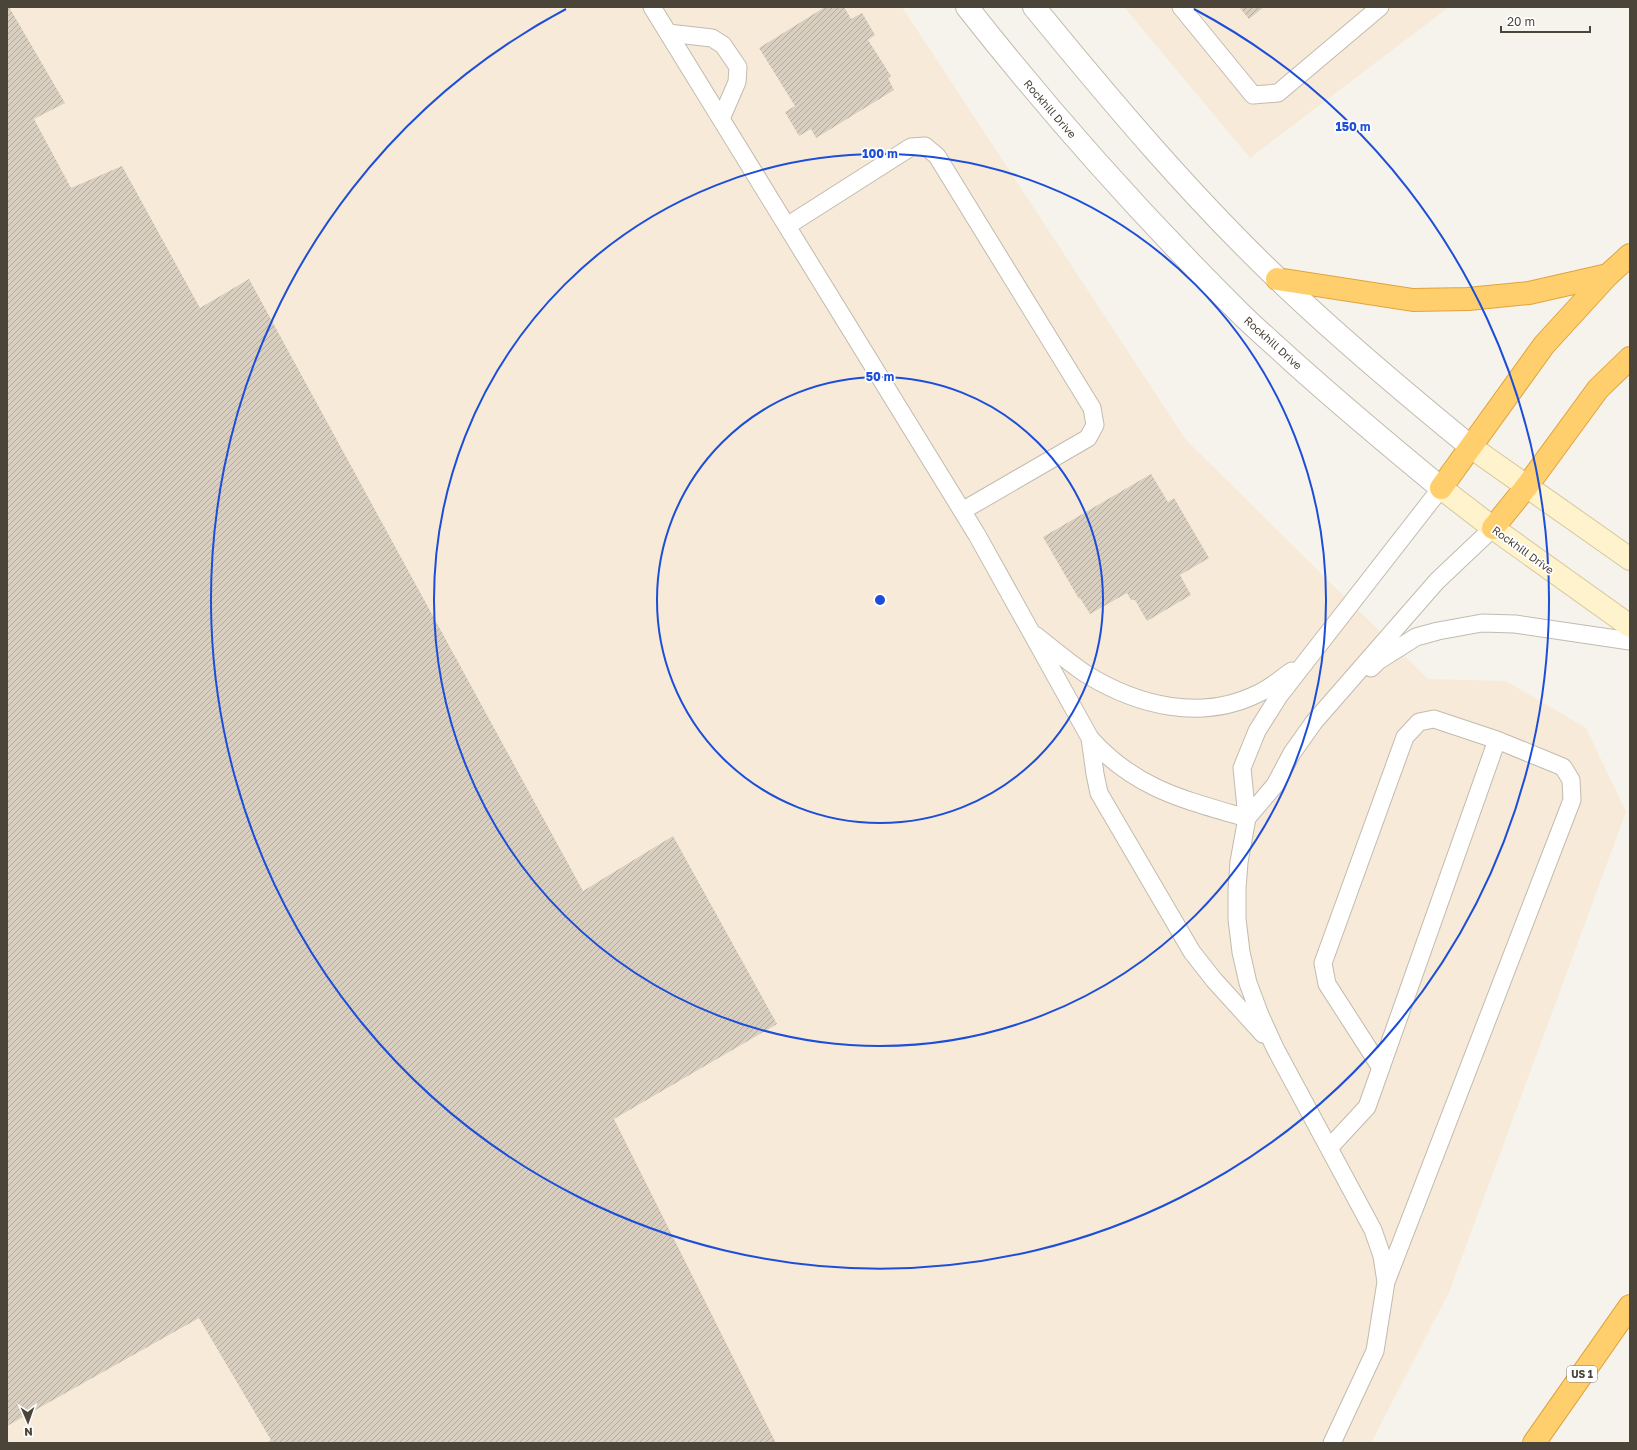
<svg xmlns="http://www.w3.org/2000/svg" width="1637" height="1450" font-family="'Golos Text',sans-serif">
	<defs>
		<pattern id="building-hatch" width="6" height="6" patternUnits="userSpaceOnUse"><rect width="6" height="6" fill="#d8cfc1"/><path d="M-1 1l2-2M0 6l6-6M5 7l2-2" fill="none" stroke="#b1aa9e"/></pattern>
	</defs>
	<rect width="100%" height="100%" fill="#f6f3ec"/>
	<path fill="#f7ead8" d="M7 7H902L1186 440 1428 679 1506 681 1586 728 1626 812 1449 1292 1371 1443H7Z
		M1124 7H1449L1250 158Z"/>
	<path fill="url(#building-hatch)" d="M7 7H9L65 103 34 119 71 188 122 166 200 308 249 279 583 891 673 836 777 1024 614 1119 776 1443H267L271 1440 199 1318 7 1426Z
		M825 7H844L851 19 862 13 875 35 868 40 891 76 888 78 894 90 816 138 811 129 799 136 785 112 795 106 759 48Z
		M1239 7H1264L1249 19Z
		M1151 474 1168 502 1174 498 1209 558 1180 575 1191 595 1147 621 1135 600H1131L1127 593 1090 614 1080 598 1079 599 1043 537Z"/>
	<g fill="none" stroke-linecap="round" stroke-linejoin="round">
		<g stroke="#c2bbae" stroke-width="19">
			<path id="service" d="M652 7 977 535 1090 738C1135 789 1185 800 1247 818
				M1181 7 1253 95 1278 93 1380 7
				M668 33 712 38 723 45 738 67 737 82 721 119
				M787 226 911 147 925 146 937 156 1092 408 1095 425 1088 438 962 511
				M1035 635C1052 648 1069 663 1086 674 1138 706 1202 722 1259 693 1271 688 1281 678 1292 671
				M1371 668 1378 661 1416 637 1438 631 1482 623 1515 624 1630 641
				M1090 738 1095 774 1099 793 1192 952 1214 980 1263 1034
				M1247 818 1275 785 1292 753 1314 722 1437 581 1493 528
				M1381 1068 1327 984 1323 963 1405 737 1419 722 1434 719 1497 740
				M1329 1148 1367 1107 1497 740 1563 767 1571 780 1572 800 1386 1282
				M1332 1443 1375 1351 1386 1282 1382 1256 1373 1230 1275 1048 1260 1015 1248 983 1241 952 1237 919V889L1239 862 1247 818 1242 768 1257 731 1279 696 1441 488"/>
		</g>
		<g stroke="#c2bbae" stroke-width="24">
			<path id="tertiary" d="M967 7C1052 115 1143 217 1241 314 1257 330 1274 344 1291 360 1340 404 1390 446 1441 488
				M1034 7C1111 101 1190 195 1278 279 1339 338 1405 393 1471 447"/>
		</g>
		<g stroke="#d6c79b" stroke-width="24">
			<path id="secondary" d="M1471 447 1630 559
				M1441 488 1493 528 1630 626"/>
		</g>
		<g stroke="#e0a43c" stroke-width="24">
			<path id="motorway" d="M1277 279 1413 300 1468 299 1529 293 1608 275
				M1441 488 1544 345 1608 275 1630 255
				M1493 528 1527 486 1598 389 1630 358
				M1534 1443 1630 1306"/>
		</g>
		<use href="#service" stroke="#fff" stroke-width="17"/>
		<use href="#tertiary" stroke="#fff" stroke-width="22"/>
		<use href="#secondary" stroke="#fff3cd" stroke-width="22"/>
		<use href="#motorway" stroke="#ffcf6e" stroke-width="22"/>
	</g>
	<g fill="none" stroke="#1d4ed8" stroke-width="2">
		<circle cx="880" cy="600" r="223"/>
		<circle cx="880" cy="600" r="446"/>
		<path d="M1194 9A669 669 0 1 1 566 9"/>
	</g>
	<g text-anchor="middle" stroke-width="3.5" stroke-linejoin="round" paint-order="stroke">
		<rect fill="#fff" stroke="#817c74" stroke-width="1" x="1567" y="1366" width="30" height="16" rx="3"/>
		<g font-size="10" font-weight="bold" fill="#4b4439">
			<text x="1582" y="1378">US 1</text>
		</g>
		<g font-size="11" fill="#4b4439" stroke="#fff">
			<text transform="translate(1050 109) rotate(49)" y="4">Rockhill Drive</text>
			<text transform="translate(1273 343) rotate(42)" y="4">Rockhill Drive</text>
			<text transform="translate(1523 550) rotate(36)" y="4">Rockhill Drive</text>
		</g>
	</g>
	<circle cx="880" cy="600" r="6" fill="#1d4ed8" stroke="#fff" stroke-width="2"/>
	<g font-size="12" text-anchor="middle" font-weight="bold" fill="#1d4ed8" stroke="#fff" stroke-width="3.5" stroke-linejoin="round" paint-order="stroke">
		<text x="1353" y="131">150 m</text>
		<text x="880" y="158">100 m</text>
		<text x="880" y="381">50 m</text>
	</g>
	<rect width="1637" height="1450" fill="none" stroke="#4b4439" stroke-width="16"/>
	<g transform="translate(28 1422) rotate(178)" stroke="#ffffff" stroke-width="3" paint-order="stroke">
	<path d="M0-3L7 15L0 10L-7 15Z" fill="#4b4439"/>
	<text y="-6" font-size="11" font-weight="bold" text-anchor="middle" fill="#4b4439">N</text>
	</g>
	<path d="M1501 26v6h89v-6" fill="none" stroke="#4b4439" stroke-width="2"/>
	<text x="1507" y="26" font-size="12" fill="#4b4439" stroke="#ffffff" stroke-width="3" paint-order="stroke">20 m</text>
</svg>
